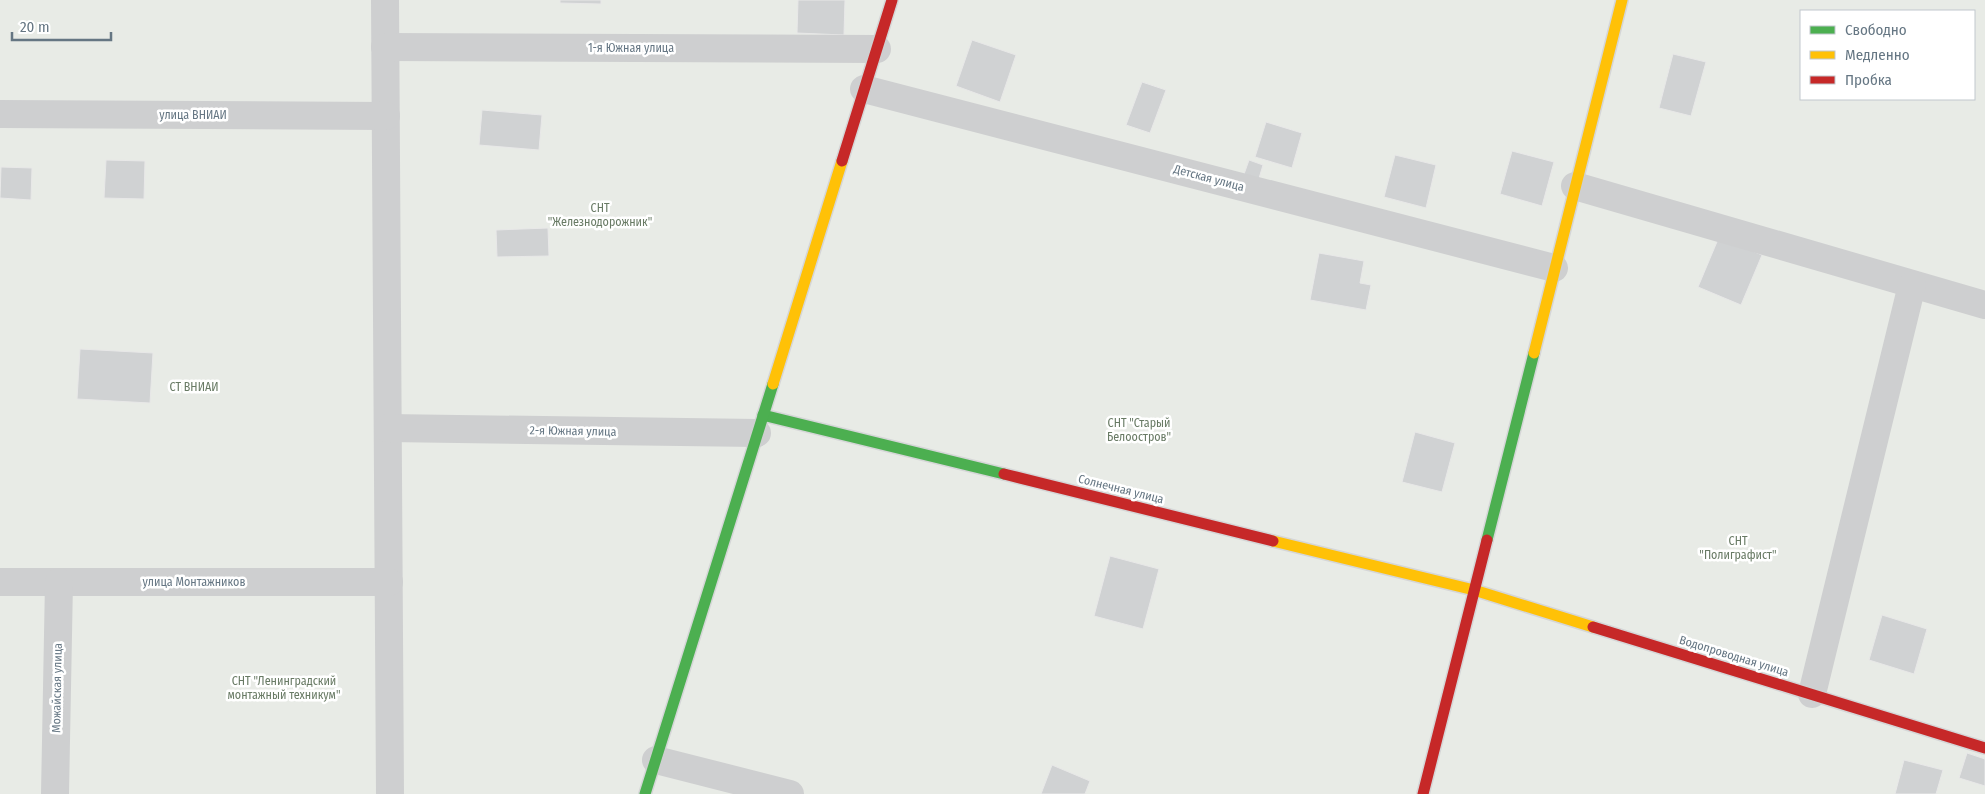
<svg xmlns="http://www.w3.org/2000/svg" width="1985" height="794" font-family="'Fira Sans Condensed',sans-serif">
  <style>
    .green { fill: #e8ebe6; fill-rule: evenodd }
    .building { fill: #d0d2d3; stroke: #e8e8e8 }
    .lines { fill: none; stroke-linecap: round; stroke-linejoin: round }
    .fast-casing { stroke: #d5d6d7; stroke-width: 14 }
    .slow-casing { stroke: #d5d6d7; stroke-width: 14 }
    .jam-casing { stroke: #d5d6d7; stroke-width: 14 }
    .street { stroke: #cecfd0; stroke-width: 28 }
    .fast { stroke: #4caf50; stroke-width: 11 }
    .slow { stroke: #ffc107; stroke-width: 11 }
    .jam { stroke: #c62828; stroke-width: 11 }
    .labels { text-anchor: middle; stroke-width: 5; stroke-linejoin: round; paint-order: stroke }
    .street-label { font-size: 12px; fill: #657683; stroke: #fff }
    .park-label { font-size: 12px; fill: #687a64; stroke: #fff }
  </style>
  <rect width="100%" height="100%" fill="#f9f9f9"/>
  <path class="green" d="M0,0H1985V794H0ZM1801,11H1974V99H1801Z"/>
  <g class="building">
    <path d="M560,0H601V4L560,3Z"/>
    <path d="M798,0H845L844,35L797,33Z"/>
    <path d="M972,40L1016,55L1000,102L956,86Z"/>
    <path d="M1673,54L1706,62L1691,116L1659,108Z"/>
    <path d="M1142,82L1166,90L1150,133L1126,125Z"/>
    <path d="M482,110L542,115L539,150L479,145Z"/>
    <path d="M1266,122L1302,133L1292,168L1255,157Z"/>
    <path d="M1512,151L1554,162L1542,206L1500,194Z"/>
    <path d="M1395,155L1436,165L1426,208L1384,197Z"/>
    <path d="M106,160L145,161L144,199L104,198Z"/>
    <path d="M1249,160L1263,165L1257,185L1242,180Z"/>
    <path d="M1,167L32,168L31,200L0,198Z"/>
    <path d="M548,228L549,256L497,257L496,230Z"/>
    <path d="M1719,237L1762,255L1741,305L1698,287Z"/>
    <path d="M1319,253L1364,261L1360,283L1371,285L1366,310L1310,300Z"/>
    <path d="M80,349L153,353L150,403L77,399Z"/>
    <path d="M1415,432L1455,443L1442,492L1402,482Z"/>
    <path d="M1110,556L1159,569L1143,629L1094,616Z"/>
    <path d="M1882,615L1927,629L1914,674L1869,660Z"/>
    <path d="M1967,753L1985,759V786L1959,778Z"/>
    <path d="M1904,760L1943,770L1936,794H1895Z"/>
    <path d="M1052,765L1090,781L1085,794H1041Z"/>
  </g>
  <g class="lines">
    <defs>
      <g id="fast">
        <path d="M763,415L1004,474"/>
        <path d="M1487,540L1534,353"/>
        <path d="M645,794L773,384"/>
      </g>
      <g id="slow">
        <path d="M1534,353L1622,0"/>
        <path d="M773,384L842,161"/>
        <path d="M1273,541L1474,590L1593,627"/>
      </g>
      <g id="jam">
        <path d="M842,161L892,0"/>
        <path d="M1004,474L1273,541"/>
        <path d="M1593,627L1985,748"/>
        <path d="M1423,794L1487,540"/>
      </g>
    </defs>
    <use href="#fast" class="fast-casing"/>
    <use href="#slow" class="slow-casing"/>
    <use href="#jam" class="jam-casing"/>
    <g class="street">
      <path d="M385,0L390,794"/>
      <path d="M385,47L877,49"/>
      <path d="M864,89L1554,268"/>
      <path d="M0,114L386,116"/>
      <path d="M1575,186L1985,305"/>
      <path d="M388,428L757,433"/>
      <path d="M0,582H389"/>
      <path d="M1812,694L1912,285"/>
      <path d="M656,760L790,794"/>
      <path d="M55,794L59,582"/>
    </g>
    <use href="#fast" class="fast"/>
    <use href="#slow" class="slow"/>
    <use href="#jam" class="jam"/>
  </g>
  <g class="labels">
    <g class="street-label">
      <text x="631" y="52">1-я Южная улица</text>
      <text x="193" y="119">улица ВНИАИ</text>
      <text transform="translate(1209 178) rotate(15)" y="4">Детская улица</text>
      <text transform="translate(573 431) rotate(1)" y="4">2-я Южная улица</text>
      <text transform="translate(1121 489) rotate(14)" y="4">Солнечная улица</text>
      <text x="194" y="586">улица Монтажников</text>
      <text transform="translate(1734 656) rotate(17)" y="4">Водопроводная улица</text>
      <text transform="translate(57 688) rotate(-89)" y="4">Можайская улица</text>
    </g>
    <g class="park-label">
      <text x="600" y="212">СНТ<tspan x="600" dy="14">"Железнодорожник"</tspan></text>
      <text x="194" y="391">СТ ВНИАИ</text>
      <text x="1139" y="427">СНТ "Старый<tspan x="1139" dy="14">Белоостров"</tspan></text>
      <text x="1738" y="545">СНТ<tspan x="1738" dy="14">"Полиграфист"</tspan></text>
      <text x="284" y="685">СНТ "Ленинградский<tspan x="284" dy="14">монтажный техникум"</tspan></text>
    </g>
  </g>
  <rect x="1800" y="10" width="175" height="90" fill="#ffffff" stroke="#c1c8cd"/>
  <rect x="1810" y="26" width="25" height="8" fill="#4caf50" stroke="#c1c8cd"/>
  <text x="1845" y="35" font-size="15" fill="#657683">Свободно</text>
  <rect x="1810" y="51" width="25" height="8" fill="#ffc107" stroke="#c1c8cd"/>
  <text x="1845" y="60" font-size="15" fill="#657683">Медленно</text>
  <rect x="1810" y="76" width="25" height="8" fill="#c62828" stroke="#c1c8cd"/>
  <text x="1845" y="85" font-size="15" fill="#657683">Пробка</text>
  <path d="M12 32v8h99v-8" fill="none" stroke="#657683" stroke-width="2.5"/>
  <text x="20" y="32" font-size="15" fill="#657683" stroke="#ffffff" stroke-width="4" paint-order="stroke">20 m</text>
</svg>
